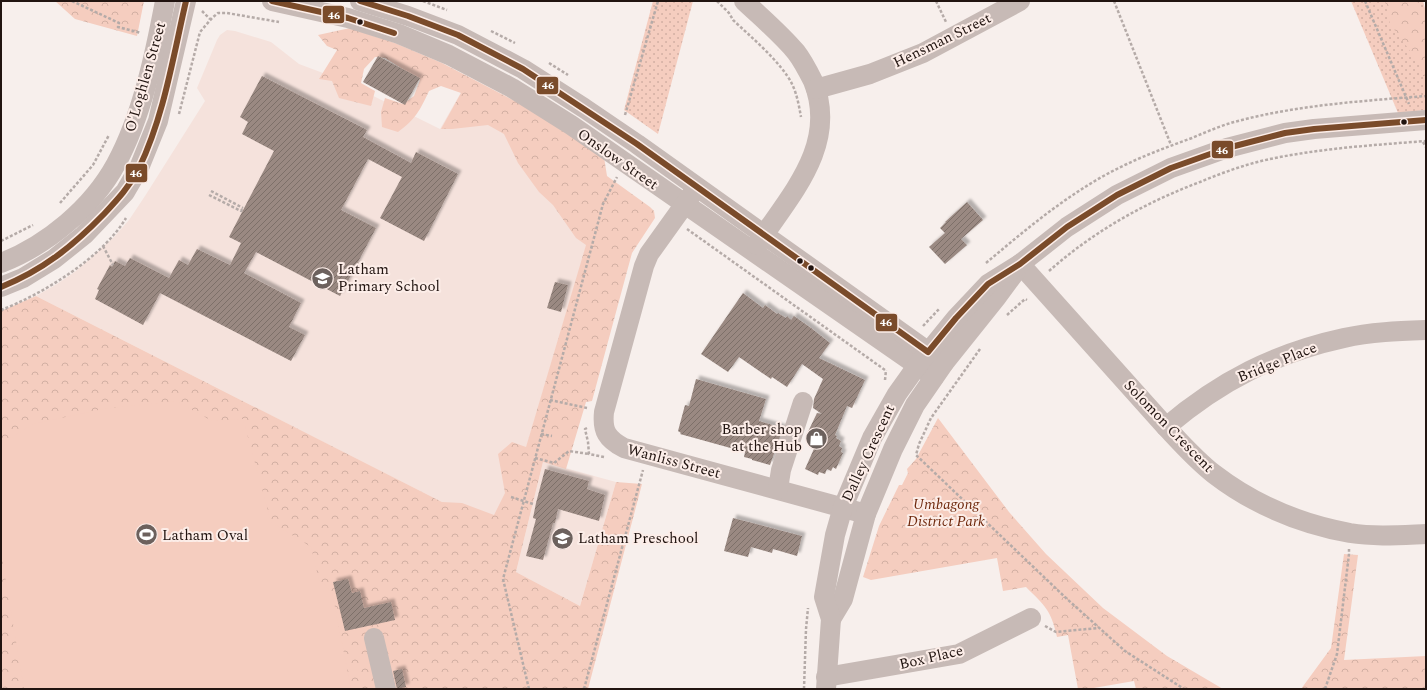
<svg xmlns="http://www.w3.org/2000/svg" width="1427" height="690" font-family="Spectral,serif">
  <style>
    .built { fill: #f5e2dc }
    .grass { fill: url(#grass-dots) }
    .forest { fill: url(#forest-crowns) }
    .pitch { fill: #f5cdbf }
    .building { fill: url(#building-hatch); filter: url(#shadow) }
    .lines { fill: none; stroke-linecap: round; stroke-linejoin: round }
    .path { stroke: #b5aba8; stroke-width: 2.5; stroke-dasharray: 3 2; stroke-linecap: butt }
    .minor { stroke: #c7bab6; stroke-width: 20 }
    .bus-1-casing { stroke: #fcede8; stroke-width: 9 }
    .bus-1 { stroke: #7a4b2a; stroke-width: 6 }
    .bus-dot { fill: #211410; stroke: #fcede8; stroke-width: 1.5 }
    .labels { text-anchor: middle; stroke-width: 4; stroke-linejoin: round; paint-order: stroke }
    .street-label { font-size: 15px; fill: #211410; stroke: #fcede8 }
    .poi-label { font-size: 15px; fill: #211410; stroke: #fcede8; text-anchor: start }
    .park-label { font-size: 15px; font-style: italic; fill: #6f280c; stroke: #fcede8 }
    .line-badge { stroke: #fcede8; stroke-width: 1.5 }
    .badge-label { font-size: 11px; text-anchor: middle; font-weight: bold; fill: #fff }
  </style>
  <defs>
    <pattern id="grass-dots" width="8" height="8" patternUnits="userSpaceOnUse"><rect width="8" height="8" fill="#f5cdbf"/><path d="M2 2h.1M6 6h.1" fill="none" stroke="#d2afa3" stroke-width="1.8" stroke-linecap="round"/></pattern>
    <pattern id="forest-crowns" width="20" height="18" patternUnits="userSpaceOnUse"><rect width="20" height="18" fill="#f5cdbf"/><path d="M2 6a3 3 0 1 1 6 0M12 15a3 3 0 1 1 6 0" fill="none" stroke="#d2afa3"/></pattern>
    <pattern id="building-hatch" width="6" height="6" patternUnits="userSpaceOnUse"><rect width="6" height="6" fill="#9a8982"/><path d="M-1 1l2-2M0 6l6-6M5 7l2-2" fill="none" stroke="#7d6f69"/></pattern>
    <filter id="shadow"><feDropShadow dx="3.5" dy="-3.5" stdDeviation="1" flood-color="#0004"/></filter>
  </defs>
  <rect width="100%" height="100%" fill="#f7efec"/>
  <g class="built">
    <path d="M227,30L235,31L271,42L299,64L339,79L440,129L464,87L607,176L501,532L36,296L57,284L76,271L114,237L129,220L145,196L205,101L197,88L217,40L220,35Z"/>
    <path d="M543,462L616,482L580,606L516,572Z"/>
  </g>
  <g class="grass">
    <path d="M653,1H693L658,134L624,110Z"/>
    <path d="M1351,1H1423L1426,12V110L1398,113Z"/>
  </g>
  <g class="forest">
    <path d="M55,1H144L137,36L75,19Z"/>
    <path d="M1385,1H1417L1426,19V85L1419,63L1390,24Z"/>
    <path d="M350,28L395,43L442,63L538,113L604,157L607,176L650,207L654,211L655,218L632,253L592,401L586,402L566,469L543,462L516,572L580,606L616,482L642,484L588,689H1V311L36,296L442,502L462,503L494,515L505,493L498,454L512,442L526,447L586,245L576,238L553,205L539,192L518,163L504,134L488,125L452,129H441L461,93L441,86L429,91C420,110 416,119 398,132L382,127L381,112L385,98L403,104L414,96L420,80L385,58L375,57L364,69L361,83L375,91L371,106L339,98L332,81L319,79L337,50L327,46L318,35Z"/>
    <path d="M938,418L1009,512L1046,554L1103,608L1167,656L1223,689H1136L1134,681L1088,689H1078L1068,635L1057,637C1051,610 1045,606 1026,587L1003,591L997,558L871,580L863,577L879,526L899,485H902L908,473L907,469L916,459Z"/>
    <path d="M1344,554L1358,555L1344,660L1426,656V689H1301L1331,648Z"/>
  </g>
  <path class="pitch" d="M176,401L212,421L243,419L271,522L311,547L319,580L332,592L351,689H24L1,552V444L33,424L103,409Z"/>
  <g class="building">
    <path d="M378,56L420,78L405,105L363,82Z"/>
    <path d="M262,76L367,130L363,137L411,163L416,152L458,174L424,241L380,218L402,177L368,159L341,210L376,228L340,296L256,252L244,273L301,303L289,327L305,335L291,361L160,293L143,325L95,299L99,290L97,289L110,265L112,267L115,261L125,266L130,258L169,278L179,260L188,265L197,249L230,265L241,243L229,237L274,151L242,134L248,122L240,117Z"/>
    <path d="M967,202L983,220L961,239L967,245L945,264L929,247L945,233L940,228L946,222H945Z"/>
    <path d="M555,282L568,285L561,312L547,308Z"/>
    <path d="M743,293L763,308L765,305L777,314L778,313L786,318L787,316L791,320L794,316L811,328L830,343L819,358L865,380L852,408L847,406L835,435L837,436L836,438L841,441L839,446L842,448L841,452L843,453L836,469L833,467L831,471L827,469L825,474L819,472L818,475L805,469L817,442L806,436L817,413L822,414L813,408L814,399L823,379L802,364L787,387L772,377L771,379L739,357L728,372L701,354Z"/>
    <path d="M696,379L766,399L759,421L783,428L770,465L752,460V459L744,457L745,452L680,434L681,433L678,431L685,405L689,406Z"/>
    <path d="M545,469L589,481L587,489L605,495L599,521L558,509L555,523H553L543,560L526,556L536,519L533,518L536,503Z"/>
    <path d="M733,518L802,536L797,556L773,549L772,553L751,547L748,557L724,551Z"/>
    <path d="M348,579L352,593L360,591L364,608L391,602L395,620L345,631L333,582Z"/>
    <path d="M402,669L406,687L397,689L393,671Z"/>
  </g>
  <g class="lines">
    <g class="path">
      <path d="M72,1L119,23L118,27L141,33"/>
      <path d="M423,1L447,10"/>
      <path d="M717,1L729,13L733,20C750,36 782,63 792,84C797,94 799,106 801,117"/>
      <path d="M936,1L946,22"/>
      <path d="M1114,1L1171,145"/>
      <path d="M1365,1L1409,104"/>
      <path d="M202,11L210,19"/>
      <path d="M491,31L515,43"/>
      <path d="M549,63L568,75"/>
      <path d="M179,114L200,32L212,18L218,13H227L279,22"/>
      <path d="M625,115L658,1"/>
      <path d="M1423,142L1426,147"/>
      <path d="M211,191L243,208"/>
      <path d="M209,195L241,211L243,208"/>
      <path d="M60,203L93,165L109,135"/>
      <path d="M687,229L885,370"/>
      <path d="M1,241L33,225"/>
      <path d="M103,246L113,265"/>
      <path d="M986,263C1030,226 1075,188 1127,164C1148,154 1170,146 1192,138C1206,132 1220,126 1234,122C1297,105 1362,101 1426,96"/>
      <path d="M1049,271C1093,232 1144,203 1200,182C1224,172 1249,163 1275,158C1325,148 1375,145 1426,141"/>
      <path d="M1,310C43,294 103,257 126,218"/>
      <path d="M1007,315L1025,299L1027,300"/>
      <path d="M923,326L940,308"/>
      <path d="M980,349L931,418L919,444L916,455L1067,599L1125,651L1184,689"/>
      <path d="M885,380L886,370"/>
      <path d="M550,400L587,408"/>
      <path d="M587,428L585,429L588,442L589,454L604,457"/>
      <path d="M541,434L552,436"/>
      <path d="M535,458L554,463L569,451L589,454"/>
      <path d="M511,497L533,504"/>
      <path d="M1045,626L1056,632L1098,628"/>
      <path d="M529,689L503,579L603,204L617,177"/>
      <path d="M584,689L643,470"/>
      <path d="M804,689L806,629L808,608"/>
      <path d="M1325,689L1337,654L1349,554V549"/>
    </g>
    <g class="minor">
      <path d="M272,1L348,18L399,34L449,55L512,88L571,125L934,377"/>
      <path d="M360,1L408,16L458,35L523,69L584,108L637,144L944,363"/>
      <path d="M744,1C762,18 781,34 796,52C803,61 808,71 813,81C839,145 790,195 757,245"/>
      <path d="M816,89L870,74L923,53L1020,1"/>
      <path d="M692,194L649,254L644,266L604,412C602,431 607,439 624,448L866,514"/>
      <path d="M1,263C47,245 92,208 116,164C142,116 155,54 165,1"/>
      <path d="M1020,264L1166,427C1181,443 1196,460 1214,474C1253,504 1301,524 1350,533C1375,537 1401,535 1426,534"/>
      <path d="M1,287L23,278L54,259L84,235L125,192L139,168L158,121L186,1"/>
      <path d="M1166,427C1220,381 1275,353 1344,338C1371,332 1399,331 1426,330"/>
      <path d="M778,489L781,470L803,402"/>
      <path d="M831,619L843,599L866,514L893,449L915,405L944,363L996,298L1016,271"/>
      <path d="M374,638L386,689"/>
      <path d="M826,677L959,654L1031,618"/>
      <path d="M826,689L831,619L824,597L835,535L843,507L872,438L897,394L917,366L956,318L988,284L1020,264L1067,227L1117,195L1171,168L1227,148L1285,133L1314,129L1426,120"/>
    </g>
    <defs>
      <g id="bus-1">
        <path d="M272,1L348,18L394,33"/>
        <path d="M360,1L408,16L458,35L523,69L637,144L928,352L956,318L988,284L1020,264L1067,227L1117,195L1171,168L1227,148L1285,133L1314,129L1426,120"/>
        <path d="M1,287C43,270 73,246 104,214C118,199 130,186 139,168C164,116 173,57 186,1"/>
      </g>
    </defs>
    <use href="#bus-1" class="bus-1-casing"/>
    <use href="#bus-1" class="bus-1"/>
  </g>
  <defs>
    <symbol id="school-disc" viewBox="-11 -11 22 22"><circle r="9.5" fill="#6c615d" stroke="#fcede8"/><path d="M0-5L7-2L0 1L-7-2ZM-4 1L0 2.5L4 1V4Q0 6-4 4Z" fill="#fff"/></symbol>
    <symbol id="shop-disc" viewBox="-11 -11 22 22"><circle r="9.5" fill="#6c615d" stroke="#fcede8"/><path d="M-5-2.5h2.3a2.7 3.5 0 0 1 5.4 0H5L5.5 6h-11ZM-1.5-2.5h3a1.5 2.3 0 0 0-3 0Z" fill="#fff"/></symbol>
    <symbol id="stadium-disc" viewBox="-11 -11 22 22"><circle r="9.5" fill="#6c615d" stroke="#fcede8"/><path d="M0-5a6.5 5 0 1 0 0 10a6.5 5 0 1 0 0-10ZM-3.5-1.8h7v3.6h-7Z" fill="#fff"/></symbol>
  </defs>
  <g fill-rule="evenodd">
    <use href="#school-disc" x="310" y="266" width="25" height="25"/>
    <use href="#shop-disc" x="804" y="426" width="25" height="25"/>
    <use href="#stadium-disc" x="134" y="522" width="25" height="25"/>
    <use href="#school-disc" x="550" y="526" width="25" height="25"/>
  </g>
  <g class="bus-dot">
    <circle cx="360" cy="22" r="3.5"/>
    <circle cx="1404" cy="122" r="3.5"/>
    <circle cx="800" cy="261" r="3.5"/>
    <circle cx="811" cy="268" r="3.5"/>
  </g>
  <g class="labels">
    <g class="street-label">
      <text transform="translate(942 40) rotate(-26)" y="5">Hensman Street</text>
      <text transform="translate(145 77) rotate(-74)" y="5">O'Loghlen Street</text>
      <text transform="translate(618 159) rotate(35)" y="5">Onslow Street</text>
      <text transform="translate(1277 362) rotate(-22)" y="5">Bridge Place</text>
      <text transform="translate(1169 426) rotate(46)" y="5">Solomon Crescent</text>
      <text transform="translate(868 453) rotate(-65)" y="5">Dalley Crescent</text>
      <text transform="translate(674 461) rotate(15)" y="5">Wanliss Street</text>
      <text transform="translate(931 657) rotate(-13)" y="5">Box Place</text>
    </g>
    <g class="poi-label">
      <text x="338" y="274">Latham<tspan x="338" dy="17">Primary School</tspan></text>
      <text x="802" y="434" text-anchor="end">Barber shop<tspan x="802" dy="17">at the Hub</tspan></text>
      <text x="162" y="540">Latham Oval</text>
      <text x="578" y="543">Latham Preschool</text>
    </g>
    <g class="park-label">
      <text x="946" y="509">Umbagong<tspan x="946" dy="17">District Park</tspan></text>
    </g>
  </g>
  <g class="line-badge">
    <rect x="322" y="5" width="23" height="19" rx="4" fill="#7a4b2a"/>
    <rect x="536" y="76" width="23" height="19" rx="4" fill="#7a4b2a"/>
    <rect x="1211" y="140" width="23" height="19" rx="4" fill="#7a4b2a"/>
    <rect x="125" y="163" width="23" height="20" rx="4" fill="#7a4b2a"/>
    <rect x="875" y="313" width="23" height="19" rx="4" fill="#7a4b2a"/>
  </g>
  <g class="badge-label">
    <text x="334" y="19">46</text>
    <text x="548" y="89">46</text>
    <text x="1222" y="154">46</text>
    <text x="136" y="177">46</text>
    <text x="886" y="326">46</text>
  </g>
  <rect width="1427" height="690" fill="none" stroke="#211410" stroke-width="4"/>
</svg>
